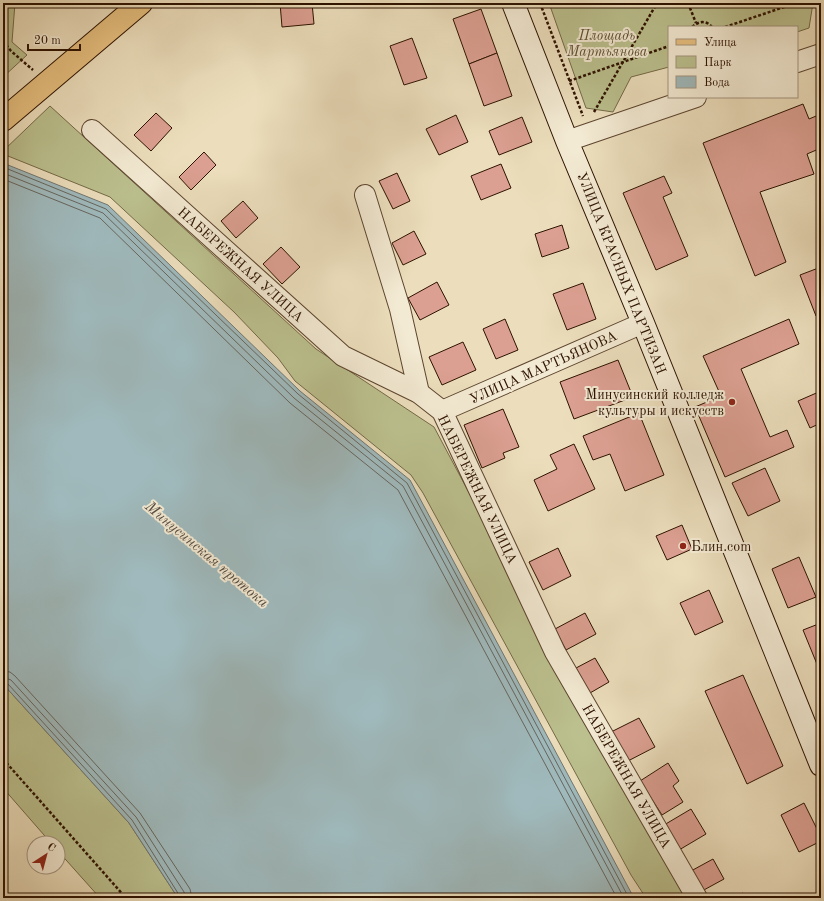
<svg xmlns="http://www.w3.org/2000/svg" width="824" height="901" font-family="'Old Standard TT',serif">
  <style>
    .green { fill: #bbc08e; stroke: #746947 }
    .water { fill: #9fb9bc; stroke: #717671 }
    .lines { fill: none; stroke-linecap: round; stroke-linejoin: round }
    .shore { stroke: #66665e; stroke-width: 1 }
    .building { fill: #dca092; stroke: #2d1200 }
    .minor-casing { stroke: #5d452f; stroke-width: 22 }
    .secondary-casing { stroke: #2d1200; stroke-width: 24 }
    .primary-casing { stroke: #2d1200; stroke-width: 24 }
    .path { stroke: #2d1200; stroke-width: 2.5; stroke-dasharray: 3 2; stroke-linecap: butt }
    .minor { stroke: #f3ead3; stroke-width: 20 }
    .secondary { stroke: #f3ead3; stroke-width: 22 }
    .primary { stroke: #e6bf7e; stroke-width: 22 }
    .poi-dot { fill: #8f2418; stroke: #f3ead3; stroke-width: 1.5 }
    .labels { text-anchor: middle; stroke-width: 4; stroke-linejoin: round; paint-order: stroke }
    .park-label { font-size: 14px; font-style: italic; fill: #5f4f32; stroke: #f3ead3 }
    .street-label { font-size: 14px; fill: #2d1200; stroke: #f3ead3 }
    .poi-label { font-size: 14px; fill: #2d1200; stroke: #f3ead3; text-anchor: end }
    .water-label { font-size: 15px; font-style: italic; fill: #554c42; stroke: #f3ead3 }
  </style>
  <rect width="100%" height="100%" fill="#ecdebc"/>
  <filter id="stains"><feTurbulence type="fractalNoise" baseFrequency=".005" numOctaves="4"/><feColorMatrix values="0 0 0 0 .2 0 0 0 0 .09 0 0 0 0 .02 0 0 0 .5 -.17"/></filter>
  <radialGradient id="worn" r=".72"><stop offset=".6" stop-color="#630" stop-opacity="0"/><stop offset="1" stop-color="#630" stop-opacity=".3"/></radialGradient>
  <g class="green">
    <path d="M3,3H15L12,42L27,55L3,77Z"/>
    <path d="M549,3H813L809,28L797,32V27H669V67L631,77L613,112L586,108Z"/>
    <path d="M50,106L316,349L434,427L613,763L691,898H646L631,875L423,493L411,475L295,381L278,358L234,312L110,197L3,154V151Z"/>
    <path d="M3,684L129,823L178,898H100L58,851V843H51L3,788Z"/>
  </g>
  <path class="water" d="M3,163L108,205L300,391L410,480L634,898H178L129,823L3,684Z"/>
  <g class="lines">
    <g class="shore">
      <path d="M3,167L106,209L298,394L407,483L629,898"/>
      <path d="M3,173L103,213L294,398L403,486L624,898"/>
      <path d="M3,179L100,218L290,403L398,490L617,898"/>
      <path d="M3,671L10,672L15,676L140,813L190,889L192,898"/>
      <path d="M3,677L11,680L136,817L184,892L186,898"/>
      <path d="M3,682L8,684L132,820L181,898"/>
    </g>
  </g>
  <g class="building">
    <path d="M280,3H312L314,24L282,27Z"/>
    <path d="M481,9L497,53L469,64L453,19Z"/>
    <path d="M412,38L427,78L404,85L390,46Z"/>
    <path d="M497,53L512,96L484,106L469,64Z"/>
    <path d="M803,104L809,119L821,114V148L807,154L814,174L760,192L786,262L755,276L703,143Z"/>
    <path d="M156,113L172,128L151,151L134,135Z"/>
    <path d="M456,115L468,142L439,155L426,129Z"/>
    <path d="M522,117L532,142L499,155L489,131Z"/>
    <path d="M204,152L216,165L191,190L179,177Z"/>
    <path d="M501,164L511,188L481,200L471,176Z"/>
    <path d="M397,173L410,201L393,209L379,181Z"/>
    <path d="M664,176L672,193L663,197L688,256L656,270L623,193Z"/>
    <path d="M243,201L258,218L236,238L221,221Z"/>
    <path d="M562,225L569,248L542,257L535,234Z"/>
    <path d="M414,231L426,254L403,265L392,243Z"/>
    <path d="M281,247L300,267L282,284L263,264Z"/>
    <path d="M821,267V314L816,316L800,275Z"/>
    <path d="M437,282L449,305L420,320L408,298Z"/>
    <path d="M583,283L596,319L567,330L553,294Z"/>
    <path d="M505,319L518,350L496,359L483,329Z"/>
    <path d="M789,319L799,344L741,369L770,437L787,430L794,447L725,477L695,407L721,396L703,356Z"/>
    <path d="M463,342L476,370L442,385L429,357Z"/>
    <path d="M618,360L633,397L574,419L560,382Z"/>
    <path d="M821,391V423L810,428L798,401Z"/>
    <path d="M503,409L519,447L503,453L505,458L482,468L464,425Z"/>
    <path d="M639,413L664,475L625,491L610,454L593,460L583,436Z"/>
    <path d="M574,444L595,489L548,511L534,480L557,469L550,455Z"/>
    <path d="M765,468L780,501L748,516L732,483Z"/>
    <path d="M682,525L692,549L667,560L656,536Z"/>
    <path d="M558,548L571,576L543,590L529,562Z"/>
    <path d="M799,557L816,597L788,608L772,569Z"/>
    <path d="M709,590L723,622L695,635L680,603Z"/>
    <path d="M585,613L596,634L566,650L555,629Z"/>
    <path d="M821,623V674L803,630Z"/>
    <path d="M595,658L609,682L590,693L576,668Z"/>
    <path d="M743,675L783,766L747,784L705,691Z"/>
    <path d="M639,718L655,747L626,762L611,732Z"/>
    <path d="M668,763L679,781L673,786L683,802L662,815L640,781Z"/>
    <path d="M804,803L821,837V841L799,852L781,815Z"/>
    <path d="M691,809L706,834L679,850L664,825Z"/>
    <path d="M713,859L724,879L702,891L691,871Z"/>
    <path d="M743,893L746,898H734Z"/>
  </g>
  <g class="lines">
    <defs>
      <g id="minor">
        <path d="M797,62L821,54"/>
        <path d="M92,130L343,356L419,393L442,411L555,652L697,898"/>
        <path d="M567,141L696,97"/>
        <path d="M365,195L400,309L419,393"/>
        <path d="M442,411L643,323"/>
      </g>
      <path id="secondary" d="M513,3L567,141L643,323L821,765"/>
      <path id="primary" d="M3,120L141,3"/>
    </defs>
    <use href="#minor" class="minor-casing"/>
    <use href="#secondary" class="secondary-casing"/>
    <use href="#primary" class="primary-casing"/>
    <g class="path">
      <path d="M540,3L583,116"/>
      <path d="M688,3L696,23"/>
      <path d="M819,3L821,4"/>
      <path d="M692,27C699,21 706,20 712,27"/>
      <path d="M725,27L796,3"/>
      <path d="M3,41L11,51L33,70"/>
      <path d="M569,81L669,46"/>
      <path d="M594,112L657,3"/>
      <path d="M3,759L126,898"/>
    </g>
    <use href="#minor" class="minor"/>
    <use href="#secondary" class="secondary"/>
    <use href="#primary" class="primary"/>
  </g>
  <g class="poi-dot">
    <circle cx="732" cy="402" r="4"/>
    <circle cx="683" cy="546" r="4"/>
  </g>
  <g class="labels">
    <g class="park-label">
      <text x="607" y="40">Площадь<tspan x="607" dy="16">Мартьянова</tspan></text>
    </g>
    <g class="street-label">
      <text transform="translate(241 264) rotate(42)" y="5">НАБЕРЕЖНАЯ УЛИЦА</text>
      <text transform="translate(622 273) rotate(68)" y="5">УЛИЦА КРАСНЫХ ПАРТИЗАН</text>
      <text transform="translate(543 367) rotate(-24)" y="5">УЛИЦА МАРТЬЯНОВА</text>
      <text transform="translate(478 489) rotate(64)" y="5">НАБЕРЕЖНАЯ УЛИЦА</text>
      <text transform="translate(627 776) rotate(60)" y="5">НАБЕРЕЖНАЯ УЛИЦА</text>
    </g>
    <g class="poi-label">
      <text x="724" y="399">Минусинский колледж<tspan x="724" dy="16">культуры и искусств</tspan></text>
      <text x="691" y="551" text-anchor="start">Блин.com</text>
    </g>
    <g class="water-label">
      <text transform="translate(207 554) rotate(40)" y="5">Минусинская протока</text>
    </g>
  </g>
  <rect width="824" height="901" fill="none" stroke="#ecdebc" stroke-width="16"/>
  <rect x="4" y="4" width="816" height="893" fill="none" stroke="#2d1200" stroke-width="2"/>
  <rect x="8" y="8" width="808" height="885" fill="none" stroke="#2d1200"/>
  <rect x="668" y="26" width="130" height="72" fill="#f3ead3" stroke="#a4947f"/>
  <rect x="676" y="39" width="20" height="6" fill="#e6bf7e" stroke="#a4947f"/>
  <text x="704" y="46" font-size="12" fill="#2d1200">Улица</text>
  <rect x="676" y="56" width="20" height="12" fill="#bbc08e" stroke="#a4947f"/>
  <text x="704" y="66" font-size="12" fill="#2d1200">Парк</text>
  <rect x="676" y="76" width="20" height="12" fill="#9fb9bc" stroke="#a4947f"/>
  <text x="704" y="86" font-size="12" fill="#2d1200">Вода</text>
  <g transform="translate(46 855) rotate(36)"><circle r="19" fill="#f3ead3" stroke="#a4947f"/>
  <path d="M0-3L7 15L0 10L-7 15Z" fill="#8f2418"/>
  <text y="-6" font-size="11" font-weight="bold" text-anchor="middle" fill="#2d1200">С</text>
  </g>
  <path d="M28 44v6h52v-6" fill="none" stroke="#2d1200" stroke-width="2"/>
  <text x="34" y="44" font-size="12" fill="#2d1200" stroke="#f3ead3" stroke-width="3" paint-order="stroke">20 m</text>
  <rect width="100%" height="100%" filter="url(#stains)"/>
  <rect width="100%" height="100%" fill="url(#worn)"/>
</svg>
